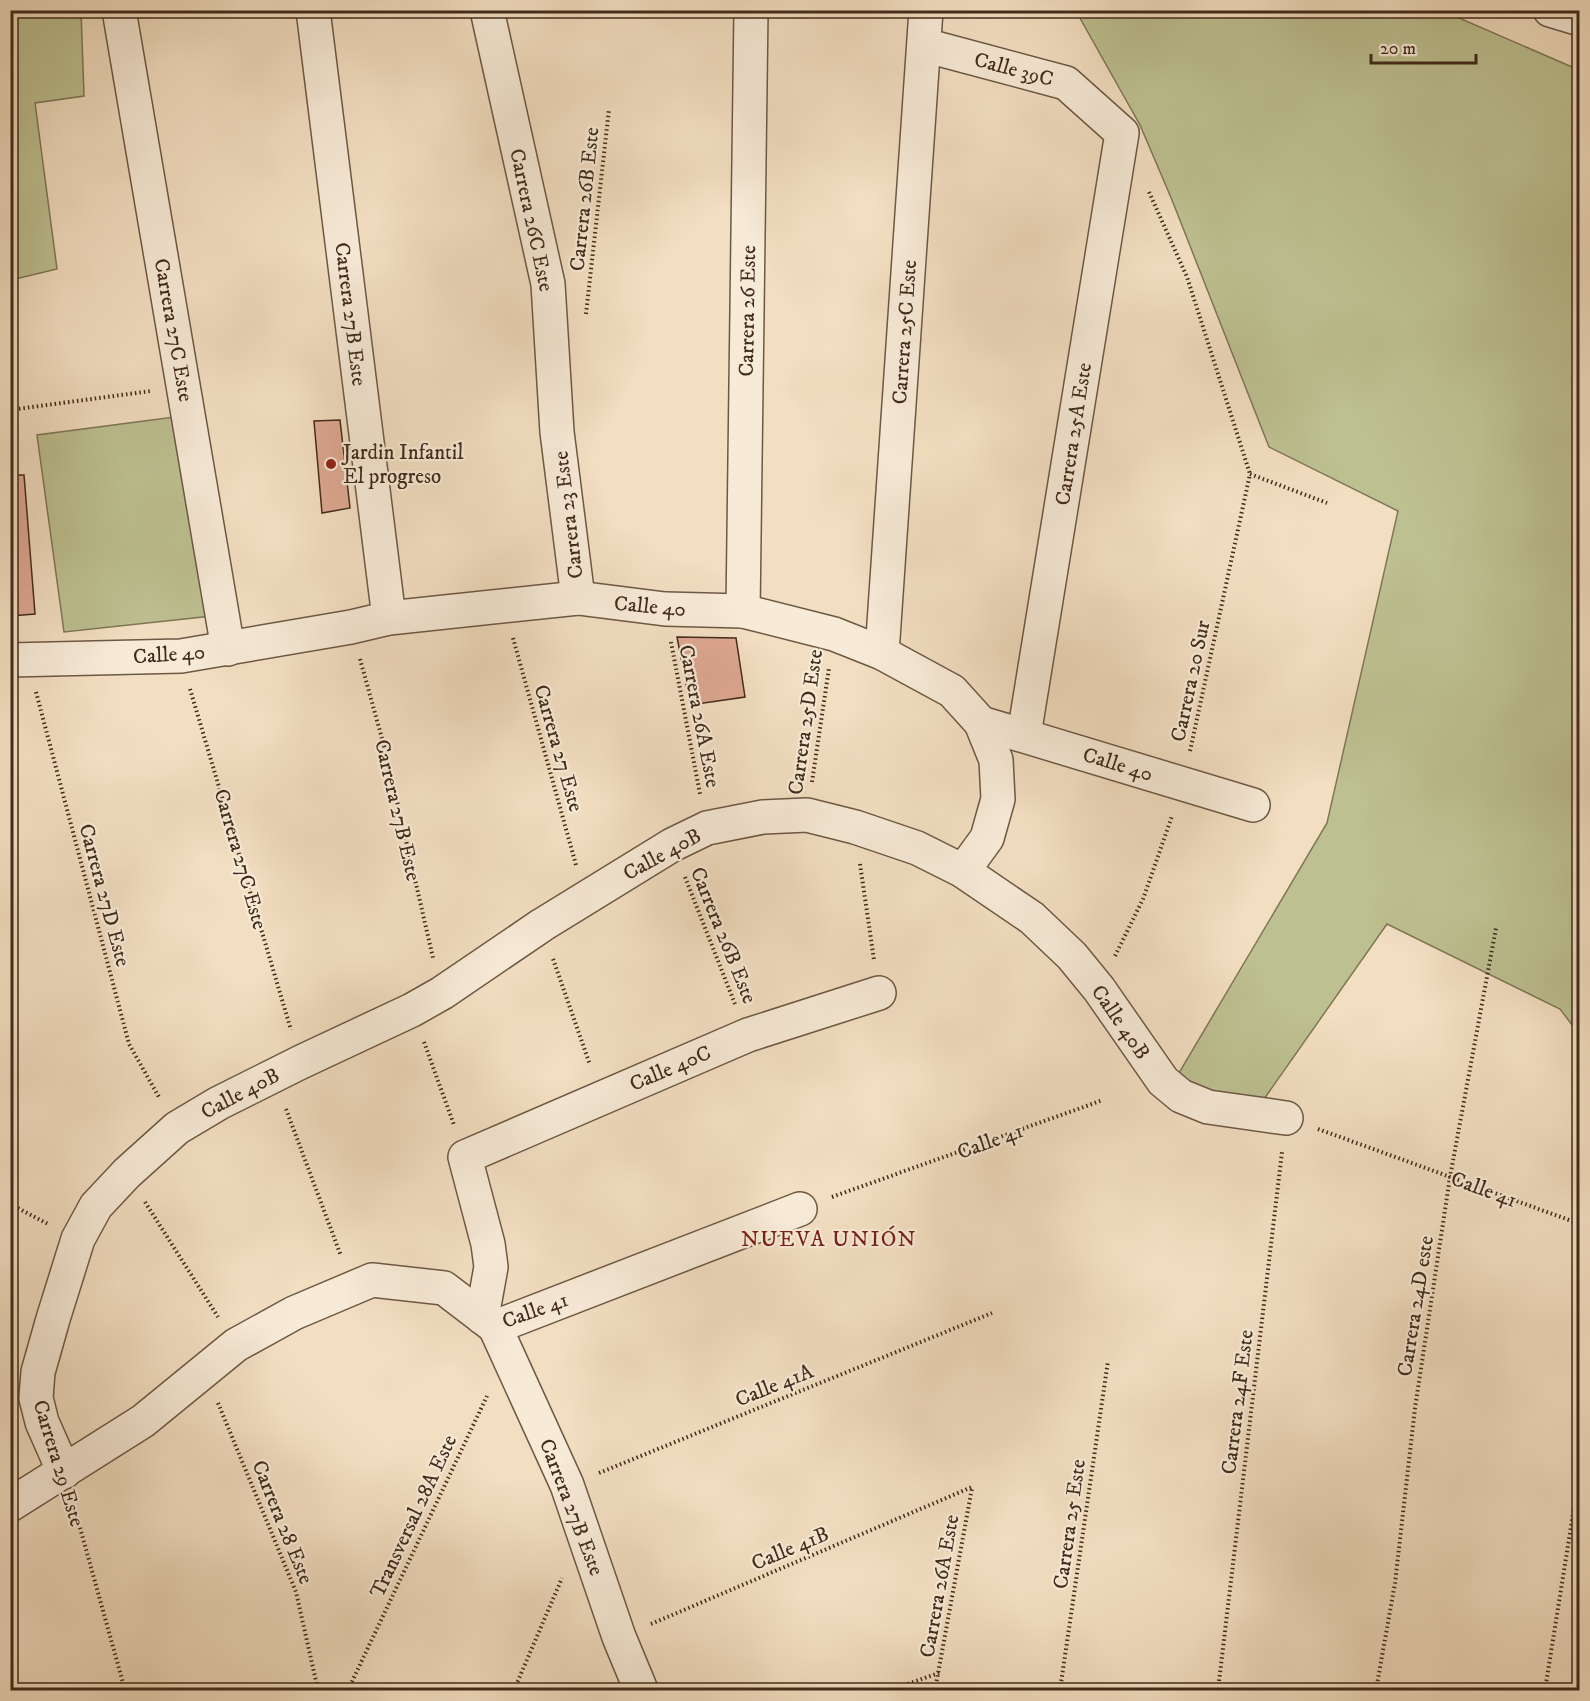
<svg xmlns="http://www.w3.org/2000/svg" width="1590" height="1701" font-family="'IM FELL DW Pica',serif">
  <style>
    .green { fill: #bdc091; stroke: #7f7656; stroke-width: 1.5 }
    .building { fill: #dea792; stroke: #412b1a; stroke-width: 1.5 }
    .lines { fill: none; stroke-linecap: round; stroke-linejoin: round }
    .minor-casing { stroke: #6d5844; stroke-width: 36 }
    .path { stroke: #412b1a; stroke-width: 4; stroke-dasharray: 1.5 3; stroke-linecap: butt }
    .minor { stroke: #f7ead7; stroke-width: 33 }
    .poi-dot { fill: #8f2418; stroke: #f7ead7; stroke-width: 2 }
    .labels { text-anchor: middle; stroke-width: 4.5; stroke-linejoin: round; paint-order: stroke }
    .street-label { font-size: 21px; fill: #412b1a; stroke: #f7ead7 }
    .poi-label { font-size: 21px; fill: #412b1a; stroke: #f7ead7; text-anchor: start }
    .neighbourhood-label { font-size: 22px; letter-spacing: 1.5px; fill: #7a1f14; stroke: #f7ead7 }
  </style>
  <rect width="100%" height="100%" fill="#f2dec1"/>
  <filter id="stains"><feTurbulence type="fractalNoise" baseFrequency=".00333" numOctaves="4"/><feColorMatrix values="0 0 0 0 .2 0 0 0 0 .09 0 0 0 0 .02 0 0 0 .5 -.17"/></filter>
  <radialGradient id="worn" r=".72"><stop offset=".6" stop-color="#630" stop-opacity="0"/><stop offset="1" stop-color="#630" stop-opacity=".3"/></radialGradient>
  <g class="green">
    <path d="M10,11H81L84,96L35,103L57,269L11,280Z"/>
    <path d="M1076,11H1443L1579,70V1034L1560,1009L1387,924L1257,1109L1173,1083L1327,823L1398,511L1269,447L1172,200L1140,125Z"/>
    <path d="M182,416L221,615L64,632L37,435Z"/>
  </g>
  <g class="building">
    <path d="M340,420L350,508L322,513L314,421Z"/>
    <path d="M10,475H24L35,614L10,616Z"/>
    <path d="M677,637L736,638L745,697L690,705Z"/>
  </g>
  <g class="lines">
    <defs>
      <g id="minor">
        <path d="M119,10L228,649"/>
        <path d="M313,10L389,618"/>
        <path d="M487,10L548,284L557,432L578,598"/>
        <path d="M1550,10L1580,19"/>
        <path d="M924,45L1066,83L1122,133L1024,735"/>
        <path d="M743,611L751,10"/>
        <path d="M882,653L926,10"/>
        <path d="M10,660L181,656L351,627L389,618L578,598L665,609L743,611L834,634L882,653L952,691L981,723L1253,805"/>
        <path d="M963,871L987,838L998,799L996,760L981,723"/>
        <path d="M482,1317L491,1267L488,1244L465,1157L748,1035L879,993"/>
        <path d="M495,1327L567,1485L619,1637L641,1690"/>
        <path d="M495,1327L800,1209"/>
        <path d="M64,1472L42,1422L36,1398L38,1372L53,1319L78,1239L96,1206L127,1173L177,1128L219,1103L301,1062L412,1010L442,993L542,925L672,845L707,828L763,817L807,815L855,827L917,848L963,871L1032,918L1072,956L1099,989L1163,1081L1181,1096L1208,1107L1286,1118"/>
        <path d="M10,1505L143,1421L236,1345L294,1313L372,1280L444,1288L495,1327"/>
      </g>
    </defs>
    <use href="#minor" class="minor-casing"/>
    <g class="path">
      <path d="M1149,192L1187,277L1250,474"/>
      <path d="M586,314L609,109"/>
      <path d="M10,410L151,391"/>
      <path d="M1250,474L1327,503"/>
      <path d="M513,638L576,865"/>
      <path d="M671,642L700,794"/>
      <path d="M360,659L386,753L433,958"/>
      <path d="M190,689L291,1030"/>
      <path d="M36,692L129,1044L160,1099"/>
      <path d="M1190,751L1250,474"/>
      <path d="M812,782L829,668"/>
      <path d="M860,864L874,960"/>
      <path d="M685,877L735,1004"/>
      <path d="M1115,956L1143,899L1172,816"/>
      <path d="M553,959L590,1065"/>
      <path d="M424,1042L454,1125"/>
      <path d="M286,1109L341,1256"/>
      <path d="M1318,1129L1580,1224"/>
      <path d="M832,1197L1103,1100"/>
      <path d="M145,1202L218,1317"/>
      <path d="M10,1204L48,1224"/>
      <path d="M218,1403L296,1592L318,1690"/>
      <path d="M599,1473L992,1313"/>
      <path d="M74,1506L125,1690"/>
      <path d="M651,1624L972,1487"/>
      <path d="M348,1690L487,1396"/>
      <path d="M514,1690L562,1578"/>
      <path d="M891,1690L939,1673"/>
      <path d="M935,1690L972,1488"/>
      <path d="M1060,1690L1108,1361"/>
      <path d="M1218,1690L1282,1152"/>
      <path d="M1376,1690L1395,1583L1415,1408L1450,1177L1496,928"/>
      <path d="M1545,1690L1580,1470"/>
    </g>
    <use href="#minor" class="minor"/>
  </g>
  <circle class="poi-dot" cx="331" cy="464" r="6"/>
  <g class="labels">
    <g class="street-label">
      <text transform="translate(1014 69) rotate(15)" y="7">Calle 39C</text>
      <text transform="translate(584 199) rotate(-84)" y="7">Carrera 26B Este</text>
      <text transform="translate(532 220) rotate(78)" y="7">Carrera 26C Este</text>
      <text transform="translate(747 311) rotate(-89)" y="7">Carrera 26 Este</text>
      <text transform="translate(351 314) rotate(83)" y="7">Carrera 27B Este</text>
      <text transform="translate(174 330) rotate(80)" y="7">Carrera 27C Este</text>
      <text transform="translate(904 332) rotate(-86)" y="7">Carrera 25C Este</text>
      <text transform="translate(1073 434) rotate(-81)" y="7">Carrera 25A Este</text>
      <text transform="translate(568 515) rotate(-97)" y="7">Carrera 23 Este</text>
      <text transform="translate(650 606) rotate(5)" y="7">Calle 40</text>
      <text transform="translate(169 654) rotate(-4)" y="7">Calle 40</text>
      <text transform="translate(1190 681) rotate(-78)" y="7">Carrera 20 Sur</text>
      <text transform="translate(700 716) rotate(79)" y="7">Carrera 26A Este</text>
      <text transform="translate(805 722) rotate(-82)" y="7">Carrera 25D Este</text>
      <text transform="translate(559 748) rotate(74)" y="7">Carrera 27 Este</text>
      <text transform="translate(1118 764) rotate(17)" y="7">Calle 40</text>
      <text transform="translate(398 810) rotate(77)" y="7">Carrera 27B Este</text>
      <text transform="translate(662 854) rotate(-29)" y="7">Calle 40B</text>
      <text transform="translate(241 859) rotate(74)" y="7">Carrera 27C Este</text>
      <text transform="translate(105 895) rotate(75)" y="7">Carrera 27D Este</text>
      <text transform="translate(724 935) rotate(68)" y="7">Carrera 26B Este</text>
      <text transform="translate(1121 1022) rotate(55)" y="7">Calle 40B</text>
      <text transform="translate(670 1068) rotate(-23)" y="7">Calle 40C</text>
      <text transform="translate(240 1093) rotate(-28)" y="7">Calle 40B</text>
      <text transform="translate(990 1141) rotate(-20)" y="7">Calle 41</text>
      <text transform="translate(1484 1189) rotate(20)" y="7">Calle 41</text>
      <text transform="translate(1415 1306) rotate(-81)" y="7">Carrera 24D este</text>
      <text transform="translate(535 1310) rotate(-20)" y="7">Calle 41</text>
      <text transform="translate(774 1385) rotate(-22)" y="7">Calle 41A</text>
      <text transform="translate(1237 1402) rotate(-83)" y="7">Carrera 24F Este</text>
      <text transform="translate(59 1463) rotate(73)" y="7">Carrera 29 Este</text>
      <text transform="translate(572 1507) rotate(69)" y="7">Carrera 27B Este</text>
      <text transform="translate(413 1516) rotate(-65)" y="7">Transversal 28A Este</text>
      <text transform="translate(283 1522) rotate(68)" y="7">Carrera 28 Este</text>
      <text transform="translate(1069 1524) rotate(-82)" y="7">Carrera 25 Este</text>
      <text transform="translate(790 1548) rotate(-23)" y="7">Calle 41B</text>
      <text transform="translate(939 1586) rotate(-80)" y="7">Carrera 26A Este</text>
    </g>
    <g class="poi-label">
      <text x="343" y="459">Jardin Infantil<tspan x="343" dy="24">El progreso</tspan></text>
    </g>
    <g class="neighbourhood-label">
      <text x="829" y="1246">NUEVA UNIÓN</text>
    </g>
  </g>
  <rect width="1590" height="1701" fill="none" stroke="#f2dec1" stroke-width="36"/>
  <rect x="12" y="12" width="1566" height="1677" fill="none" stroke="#412b1a" stroke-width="3"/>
  <rect x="18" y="18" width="1554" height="1665" fill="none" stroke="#412b1a" stroke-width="1.5"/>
  <path d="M1371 54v9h105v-9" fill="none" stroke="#412b1a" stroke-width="3"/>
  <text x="1380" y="54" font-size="18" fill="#412b1a" stroke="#f7ead7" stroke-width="4.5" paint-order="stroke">20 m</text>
  <rect width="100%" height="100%" filter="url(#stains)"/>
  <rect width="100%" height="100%" fill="url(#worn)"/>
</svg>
